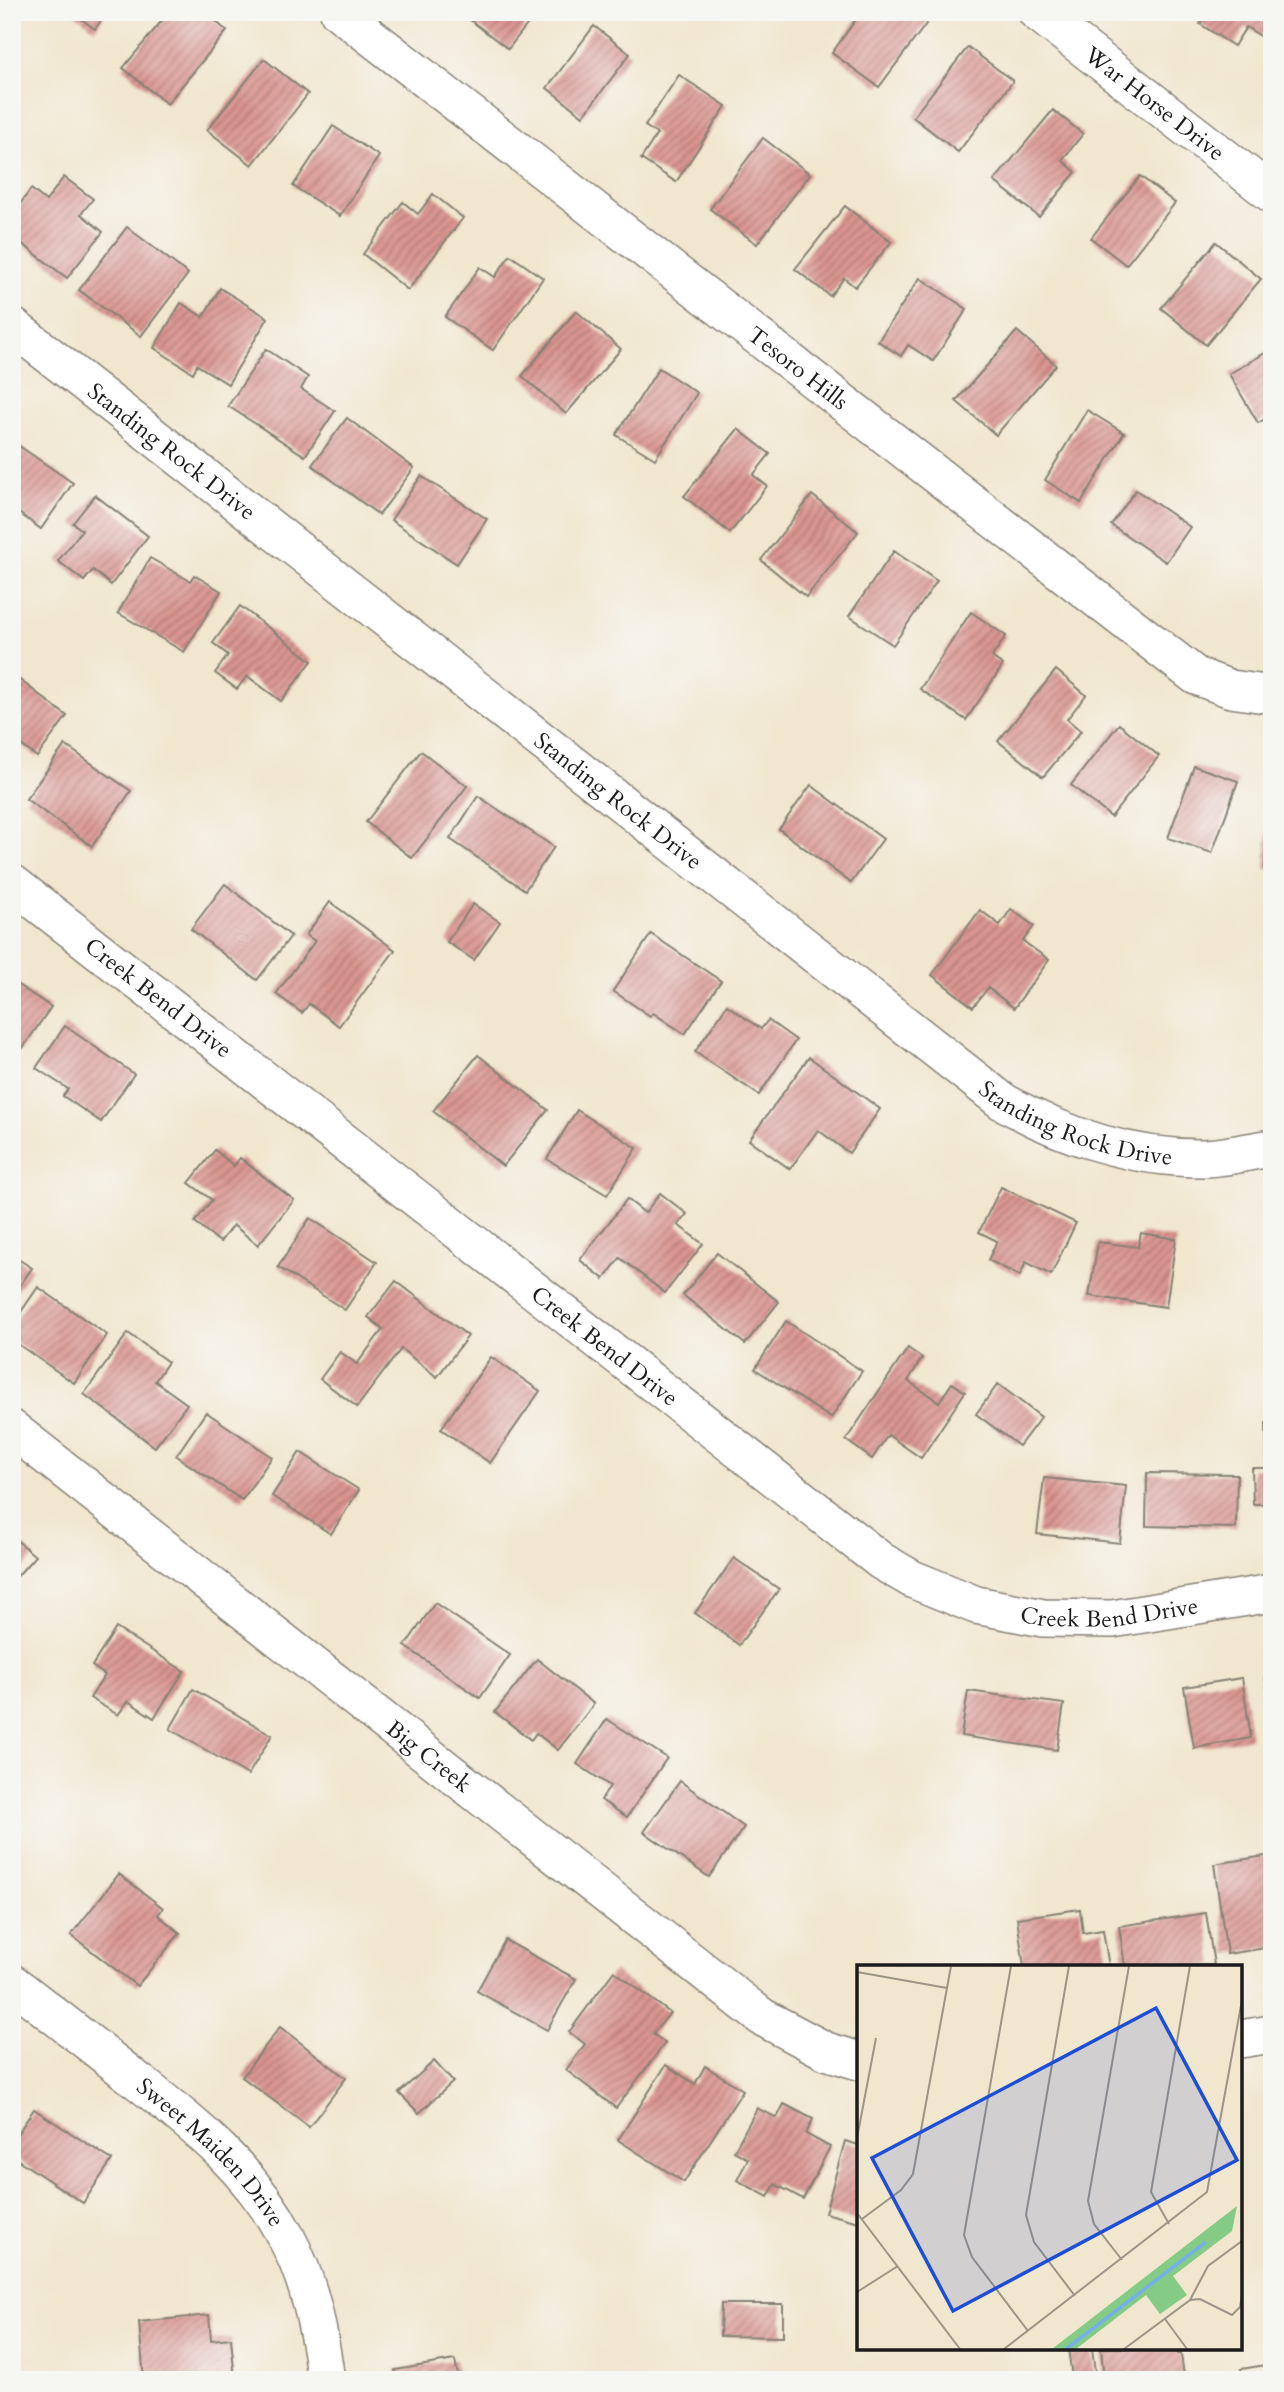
<svg xmlns="http://www.w3.org/2000/svg" width="1284" height="2392" font-family="Cardo,serif">
  <style>
    .building { fill: url(#building-hatch) }
    .lines { fill: none; stroke-linecap: round; stroke-linejoin: round }
    .minor-casing { stroke: #868175; stroke-width: 40 }
    .minor { stroke: #fff; stroke-width: 37 }
    .labels { text-anchor: middle; stroke-width: 5; stroke-linejoin: round; paint-order: stroke }
    .street-label { font-size: 23px; fill: #1c1c1c; stroke: #f6f6f2 }
    .inset-river { fill: none; stroke: #73b1e6; stroke-width: 3.5 }
    .inset-road { fill: none; stroke: #9c9587; stroke-width: 2 }
    .view { fill: #1d4ed8; fill-opacity: 0.15; stroke: #1d4ed8; stroke-width: 3.5 }
    .inset-edge { fill: none; stroke: #1c1c1c; stroke-width: 3.5 }
  </style>
  <defs>
    <pattern id="building-hatch" width="6" height="6" patternUnits="userSpaceOnUse" patternTransform="scale(1.75)"><rect width="6" height="6" fill="#da9591"/><path d="M-1 1l2-2M0 6l6-6M5 7l2-2" fill="none" stroke="#b07976"/></pattern>
  </defs>
  <rect width="100%" height="100%" fill="#f6f6f2"/>
  <filter id="ink" filterUnits="userSpaceOnUse"><feTurbulence type="fractalNoise" baseFrequency=".0143" numOctaves="2"/><feDisplacementMap in="SourceGraphic" scale="14" xChannelSelector="R" yChannelSelector="G"/><feConvolveMatrix kernelMatrix="1 2 1 2 8 2 1 2 1" color-interpolation-filters="sRGB"/></filter>
  <filter id="wash" filterUnits="userSpaceOnUse"><feTurbulence type="fractalNoise" baseFrequency=".00686" numOctaves="4" result="noise"/><feDisplacementMap in="SourceGraphic" scale="28" xChannelSelector="R" yChannelSelector="G"/><feGaussianBlur stdDeviation="1.57" result="paint"/><feColorMatrix in="noise" values="0 0 0 0 0 0 0 0 0 0 0 0 0 0 0 0 0 1.4 0 .05"/><feComposite in="paint" operator="in"/></filter>
  <g filter="url(#wash)">
    <rect width="100%" height="100%" fill="#f1e6ce"/>
    <g id="blocks">
      <g class="building">
        <path d="M72,12H107L95,29Z"/>
        <path d="M169,12H205L227,31L167,104L123,68Z"/>
        <path d="M467,12H537L508,49L465,16Z"/>
        <path d="M861,12H877L881,15L883,12H927L932,16L879,87L832,53Z"/>
        <path d="M1208,12H1272V22L1262,37L1246,27L1234,46L1200,24Z"/>
        <path d="M594,26L630,54L583,116L547,88Z"/>
        <path d="M968,47L1013,81L958,152L913,117Z"/>
        <path d="M264,59L308,94L252,165L207,130Z"/>
        <path d="M679,75L726,106L676,182L641,159L657,134L645,126Z"/>
        <path d="M1053,110L1083,134L1062,160L1076,172L1039,217L994,181Z"/>
        <path d="M333,126L379,156L340,216L293,186Z"/>
        <path d="M763,138L810,174L757,244L710,209Z"/>
        <path d="M12,162L20,168L12,179Z"/>
        <path d="M1140,176L1175,203L1126,265L1091,238Z"/>
        <path d="M64,177L93,199L81,214L103,232L67,278L12,236V215L31,189L46,201Z"/>
        <path d="M433,194L463,218L408,290L363,254L403,202L418,214Z"/>
        <path d="M845,206L891,242L855,287L844,278L830,296L795,269Z"/>
        <path d="M127,227L188,274L141,336L79,290Z"/>
        <path d="M1216,242L1261,279L1206,345L1161,308Z"/>
        <path d="M510,255L543,278L493,350L445,317L480,267L495,277Z"/>
        <path d="M920,278L967,309L933,361L908,345L901,356L878,341Z"/>
        <path d="M220,288L268,318L228,384L197,365L193,373L154,348L181,303L203,317Z"/>
        <path d="M576,311L621,349L566,414L522,376Z"/>
        <path d="M1017,331L1056,365L996,435L956,401Z"/>
        <path d="M266,349L308,377L301,389L335,411L305,456L228,406Z"/>
        <path d="M1272,349V415L1258,423L1229,374Z"/>
        <path d="M659,368L697,393L655,459L616,435Z"/>
        <path d="M1087,410L1124,433L1081,503L1045,480Z"/>
        <path d="M347,418L414,468L379,515L312,465Z"/>
        <path d="M738,429L770,454L753,475L767,486L730,533L684,496Z"/>
        <path d="M12,441L73,483L41,529L12,508Z"/>
        <path d="M421,476L487,519L457,564L391,520Z"/>
        <path d="M1136,490L1190,527L1166,562L1111,525Z"/>
        <path d="M95,495L148,536L111,585L93,570L84,581L58,561L82,530L73,523Z"/>
        <path d="M812,495L858,532L806,597L761,560Z"/>
        <path d="M894,551L937,581L893,645L849,616Z"/>
        <path d="M150,558L190,581L194,575L221,591L184,652L118,613Z"/>
        <path d="M240,606L312,661L281,701L247,676L237,689L215,673L228,655L213,643Z"/>
        <path d="M971,612L1006,636L992,657L1003,665L966,720L920,689Z"/>
        <path d="M1056,670L1086,695L1067,719L1081,731L1043,777L998,741Z"/>
        <path d="M12,674L67,716L37,757L12,738Z"/>
        <path d="M1119,724L1159,756L1111,817L1071,785Z"/>
        <path d="M65,745L131,791L92,846L26,799Z"/>
        <path d="M421,751L467,786L412,858L366,822Z"/>
        <path d="M1194,766L1238,781L1212,853L1168,838Z"/>
        <path d="M811,785L883,839L851,883L779,829Z"/>
        <path d="M1270,789H1272V870L1265,869Z"/>
        <path d="M478,796L554,847L525,890L450,839Z"/>
        <path d="M225,884L291,936L257,980L191,929Z"/>
        <path d="M330,902L395,950L339,1026L309,1004L302,1013L276,994L315,941L306,935Z"/>
        <path d="M473,904L500,922L474,960L447,942Z"/>
        <path d="M1011,909L1034,926L1023,941L1049,960L1014,1008L988,988L973,1007L932,975L980,910L1000,925Z"/>
        <path d="M651,934L721,981L685,1034L653,1013L650,1016L613,991Z"/>
        <path d="M12,981L51,1007L20,1052L12,1047Z"/>
        <path d="M727,1005L761,1029L768,1020L796,1040L759,1095L695,1052Z"/>
        <path d="M65,1026L134,1074L101,1122L63,1096L68,1089L36,1068Z"/>
        <path d="M478,1055L548,1110L503,1166L433,1111Z"/>
        <path d="M809,1057L880,1109L849,1153L818,1130L790,1169L749,1140Z"/>
        <path d="M577,1110L637,1148L607,1195L547,1159Z"/>
        <path d="M215,1150L234,1166L240,1158L294,1200L258,1245L233,1225L220,1242L195,1222L212,1200L189,1183Z"/>
        <path d="M1001,1187L1076,1223L1051,1275L1026,1262L1020,1276L988,1260L997,1241L979,1232Z"/>
        <path d="M660,1193L687,1214L678,1225L703,1244L665,1293L620,1258L604,1279L580,1260L627,1199L645,1213Z"/>
        <path d="M310,1218L377,1262L345,1310L278,1267Z"/>
        <path d="M1141,1233L1176,1239L1166,1307L1089,1296L1098,1242L1138,1247Z"/>
        <path d="M717,1253L779,1302L745,1344L683,1295Z"/>
        <path d="M12,1255L32,1268L12,1297Z"/>
        <path d="M396,1281L468,1336L437,1377L401,1349L357,1407L320,1379L340,1352L357,1364L383,1329L368,1317Z"/>
        <path d="M38,1287L107,1335L74,1383L12,1340V1325Z"/>
        <path d="M786,1321L862,1371L831,1418L755,1369Z"/>
        <path d="M128,1333L168,1362L155,1381L187,1404L155,1447L84,1394Z"/>
        <path d="M908,1348L922,1358L908,1381L939,1402L952,1383L965,1392L921,1458L888,1435L872,1459L846,1440Z"/>
        <path d="M491,1357L540,1391L490,1463L441,1429Z"/>
        <path d="M998,1384L1041,1417L1019,1446L976,1414Z"/>
        <path d="M206,1412L272,1457L242,1500L176,1456Z"/>
        <path d="M1272,1422V1504H1253L1252,1468H1267L1266,1423Z"/>
        <path d="M300,1452L359,1490L331,1534L272,1496Z"/>
        <path d="M1147,1473L1237,1474L1236,1528L1146,1526Z"/>
        <path d="M1044,1478L1126,1486L1120,1543L1037,1534Z"/>
        <path d="M12,1536L35,1556L12,1582Z"/>
        <path d="M734,1558L779,1589L739,1645L695,1613Z"/>
        <path d="M435,1603L510,1655L480,1698L405,1646Z"/>
        <path d="M116,1628L184,1671L154,1718L128,1701L118,1715L90,1698L105,1675L92,1666Z"/>
        <path d="M537,1659L594,1704L558,1750L536,1733L531,1740L495,1712Z"/>
        <path d="M1272,1676V1707L1270,1708L1265,1677Z"/>
        <path d="M1242,1678L1251,1738L1194,1748L1184,1687Z"/>
        <path d="M193,1689L272,1735L248,1775L170,1729Z"/>
        <path d="M968,1691L1064,1704L1057,1750L961,1736Z"/>
        <path d="M607,1719L667,1758L627,1817L601,1800L610,1786L577,1764Z"/>
        <path d="M680,1781L744,1827L709,1877L644,1832Z"/>
        <path d="M1272,1855V1947L1227,1954L1214,1864Z"/>
        <path d="M119,1874L163,1908L158,1915L180,1933L137,1986L71,1935Z"/>
        <path d="M1080,1909L1083,1933L1103,1930L1109,1967H1024L1017,1918Z"/>
        <path d="M1206,1913L1214,1965L1125,1967L1119,1926Z"/>
        <path d="M505,1940L576,1979L547,2030L477,1991Z"/>
        <path d="M614,1971L670,2013L653,2034L665,2043L616,2108L566,2070L585,2044L569,2032Z"/>
        <path d="M280,2027L346,2078L309,2127L242,2077Z"/>
        <path d="M434,2061L453,2082L419,2113L399,2093Z"/>
        <path d="M666,2065L695,2084L705,2066L743,2090L684,2182L618,2140Z"/>
        <path d="M784,2104L813,2119L806,2134L830,2147L803,2199L775,2184L768,2197L737,2180L748,2159L734,2151L757,2108L777,2118Z"/>
        <path d="M34,2109L112,2160L83,2203L12,2156V2142Z"/>
        <path d="M845,2141L859,2145V2222L825,2213Z"/>
        <path d="M721,2304H783V2337L720,2336Z"/>
        <path d="M209,2315L211,2340L231,2338L235,2380H144L139,2322Z"/>
        <path d="M1068,2348H1092L1096,2380H1065L1072,2377Z"/>
        <path d="M1101,2348H1178V2354H1181L1184,2377L1212,2374V2380H1104Z"/>
        <path d="M455,2360L459,2380H397L395,2370Z"/>
        <path d="M1272,2364V2380H1243L1241,2369Z"/>
      </g>
    </g>
  </g>
  <g filter="url(#ink)">
    <use href="#blocks" fill-opacity="0" stroke="#868175" stroke-width="2"/>
    <g class="lines">
      <defs>
        <g id="minor">
          <path id="s1" d="M339,12L1196,676L1231,689L1272,695"/>
          <path id="s2" d="M1037,12L1272,194"/>
          <path id="s3" d="M12,326L1002,1101C1063,1136 1132,1158 1202,1158C1225,1158 1249,1151 1272,1148"/>
          <path id="s4" d="M12,883L881,1561L912,1579L976,1605L1043,1618L1112,1619L1272,1593"/>
          <path id="s5" d="M12,1429L762,2017L826,2051L859,2061"/>
          <path id="s6" d="M12,1983C53,2014 93,2046 134,2078C195,2126 249,2167 286,2237C310,2281 319,2331 326,2380"/>
          <path d="M1240,2039L1272,2034"/>
        </g>
      </defs>
      <use href="#minor" class="minor-casing"/>
      <use href="#minor" class="minor"/>
    </g>
  </g>
  <g class="labels">
    <g class="street-label">
      <text dy="8" stroke="none"><textPath href="#s2" startOffset="149">War Horse Drive</textPath></text>
      <text dy="8" stroke="none"><textPath href="#s1" startOffset="581">Tesoro Hills</textPath></text>
      <text dy="8" stroke="none"><textPath href="#s3" startOffset="203">Standing Rock Drive</textPath></text>
      <text dy="8" stroke="none"><textPath href="#s3" startOffset="770">Standing Rock Drive</textPath></text>
      <text dy="8" stroke="none"><textPath href="#s4" startOffset="186">Creek Bend Drive</textPath></text>
      <text dy="8" stroke="none"><textPath href="#s3" startOffset="1335">Standing Rock Drive</textPath></text>
      <text dy="8" stroke="none"><textPath href="#s4" startOffset="752">Creek Bend Drive</textPath></text>
      <text dy="8" stroke="none"><textPath href="#s4" startOffset="1342">Creek Bend Drive</textPath></text>
      <text dy="8" stroke="none"><textPath href="#s5" startOffset="530">Big Creek</textPath></text>
      <text dy="8" stroke="none"><textPath href="#s6" startOffset="262">Sweet Maiden Drive</textPath></text>
    </g>
  </g>
  <g transform="translate(857 1965)">
    <rect width="385" height="385" fill="#f1e6ce"/>
    <path d="M380,241L375,266L316,311L330,330L303,349L289,330L219,384H195Z" fill="#84cb86"/>
    <path class="inset-river" d="M209,384L349,277"/>
    <path class="inset-road" d="M154,1L107,270L115,292L171,366M212,1L169,250L177,277L218,331M0,7L90,23M0,173L19,73M0,248L103,384M5,254L44,225L56,209L94,1M312,259L294,227L333,1M265,295L237,259L231,236L272,1M0,327L41,301M333,335L343,334L375,350L383,342L385,330M308,354L330,384M147,384L350,227L385,35M267,384L333,335L351,301L385,276"/>
    <path class="view" d="M299,43L380,195L96,346L15,193Z"/>
    <rect width="385" height="385" class="inset-edge"/>
  </g>
  <rect width="1284" height="2392" fill="none" stroke="#f6f6f2" stroke-width="42"/>
</svg>
